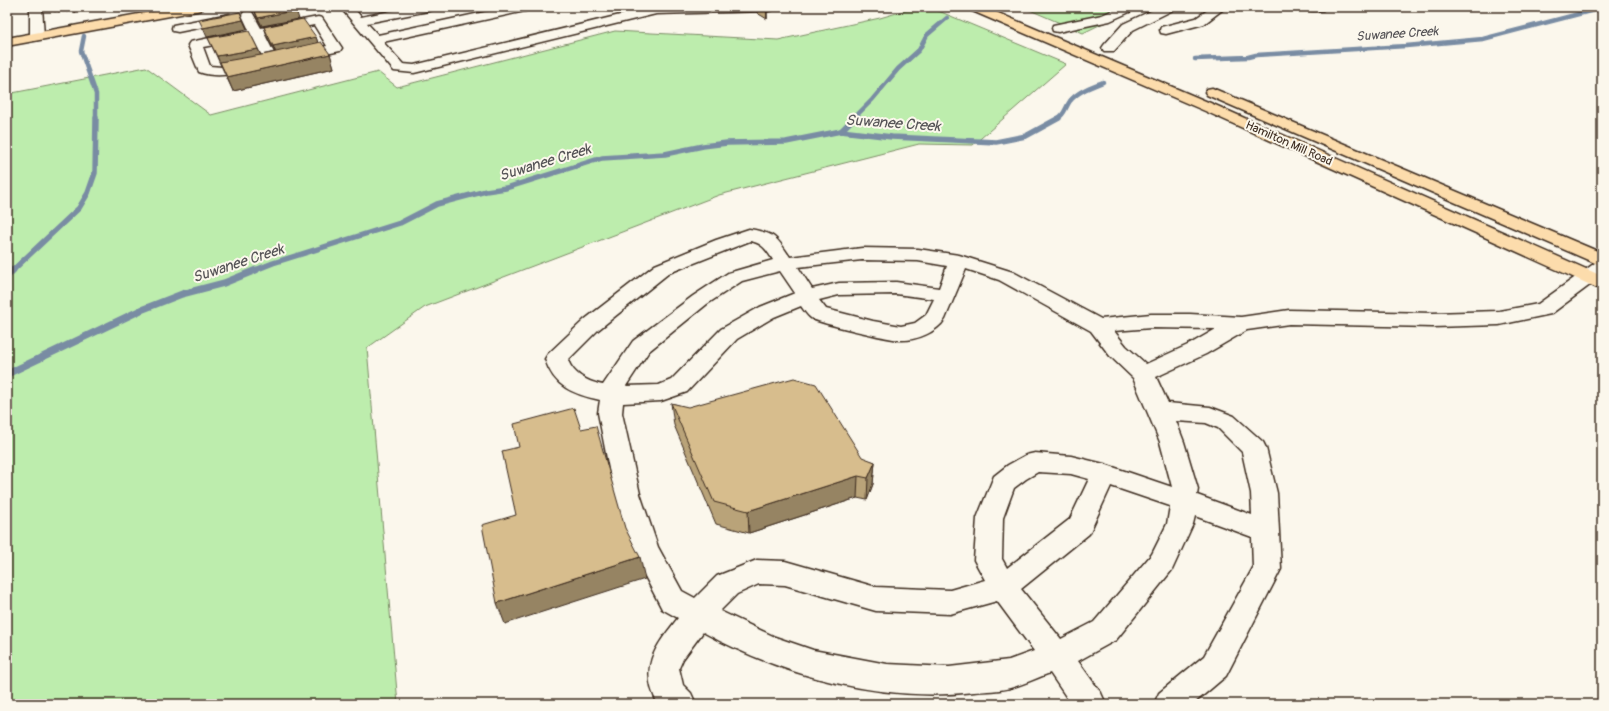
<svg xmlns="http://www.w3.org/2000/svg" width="1609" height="711" font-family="Pangolin,sans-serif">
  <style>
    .green { fill: #bdedad; stroke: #7c8c66 }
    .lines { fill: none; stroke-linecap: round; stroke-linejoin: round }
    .stream-far2 { stroke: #798ca3; stroke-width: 4.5 }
    .stream-far1 { stroke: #798ca3; stroke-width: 5.5 }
    .stream { stroke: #798ca3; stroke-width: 7 }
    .minor-casing { stroke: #3b2a1e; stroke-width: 3 }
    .major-casing { stroke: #3b2a1e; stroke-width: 3 }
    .path { stroke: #3b2a1e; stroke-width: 1.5; stroke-dasharray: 2 2; stroke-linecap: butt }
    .minor { fill: #fbf7ec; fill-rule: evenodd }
    .major { fill: #fcdcac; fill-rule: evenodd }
    .wall { fill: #b9a379; stroke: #3b2a1e }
    .shaded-wall { fill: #968463; stroke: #3b2a1e }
    .building { fill: #d7bd8d; stroke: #3b2a1e }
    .labels { text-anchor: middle; stroke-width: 4; stroke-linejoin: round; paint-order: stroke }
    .far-street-label { font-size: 12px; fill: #3b2a1e; stroke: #fbf7ec }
    .far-water-label { font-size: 13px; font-style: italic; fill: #555356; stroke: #fbf7ec }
    .water-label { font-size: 15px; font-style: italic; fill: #555356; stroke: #fbf7ec }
  </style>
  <rect width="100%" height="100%" fill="#fbf7ec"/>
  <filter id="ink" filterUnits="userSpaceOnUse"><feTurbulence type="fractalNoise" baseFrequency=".025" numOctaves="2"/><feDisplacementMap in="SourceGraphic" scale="8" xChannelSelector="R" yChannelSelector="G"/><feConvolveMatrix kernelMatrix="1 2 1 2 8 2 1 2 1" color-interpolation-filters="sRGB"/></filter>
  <g filter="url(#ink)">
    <g class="green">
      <path d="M917,7H929L1066,64L973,145L919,144L719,195L425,307L367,348L398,704H7V94L146,67L211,115L378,72L397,87L615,31L778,40L880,18Z"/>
      <path d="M1023,7H1136L1083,33Z"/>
    </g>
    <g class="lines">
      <g class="stream-far2">
        <path d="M84,36L81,51L96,94V119"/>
        <path d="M1195,59L1248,57L1256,55L1406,46L1483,39L1594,10L1591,7"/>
        <path d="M853,119L872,100L898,69L919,50L927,35L947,18"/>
        <path d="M1057,119C1065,115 1065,108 1070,101C1078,91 1091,87 1103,82"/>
      </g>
      <g class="stream-far1">
        <path d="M841,131L854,118"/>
        <path d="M12,271L79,208L88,193L95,173L96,118"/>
        <path d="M253,271L273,263L400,223L437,204L486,191L506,188L602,158L665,154L703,146L727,143L786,142L841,131L892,137L996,142L1026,136L1059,118"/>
      </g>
      <g class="stream">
        <path d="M7,276L13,270"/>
        <path d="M7,374L141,310L182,294L224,283L256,270"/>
      </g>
      <defs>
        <g id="minor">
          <path d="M30,7H42L44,36L42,39H32L30,36Z"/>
          <path d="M340,7H353L361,17L410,7H434L432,10L428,11L367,23L378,35L508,7H531L529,10L525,11L383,42L403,64L414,65L653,7H774L772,10L768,11L656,14L414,73L394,71Z"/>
          <path d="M1120,7H1136L1134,10L1110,21L1058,32L1053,31L1052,28L1053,25L1102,15Z"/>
          <path d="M1159,7H1175L1173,10L1133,30L1114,51H1104L1102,48L1104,45L1123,24Z"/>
          <path d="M1212,7H1226L1204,24L1166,34L1161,33L1160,30L1161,27L1196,18Z"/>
          <path d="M1302,7H1325L1323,10C1317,11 1310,11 1304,10Z"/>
          <path d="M248,11L252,12L261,28L318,17L322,18L342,48L340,51L272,66L267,65L265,62L253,38L203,47L210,66L222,67L253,61L258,62L260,65L258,68C238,73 219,79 199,72L188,45L190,42L249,30L242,15L244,12ZM314,25L327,46L276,57L265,35Z"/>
          <path d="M229,14L233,15L235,18L233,21L178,32L173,31L172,28L173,25L178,24Z"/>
          <path d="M749,229C774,233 776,236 790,257L862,248L918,249L959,255L1013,272L1101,319L1151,314H1190L1241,317L1289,310L1433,313L1499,311L1538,304L1595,263L1602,261V276L1551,314L1499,325L1433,327L1289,324L1247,330L1206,354L1156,377L1168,403L1210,407L1234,416L1263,442L1266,448L1277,493L1281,569L1226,676L1193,704H1154L1159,693L1204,656L1253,568L1252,537L1195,516L1193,524L1172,570L1116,640L1078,661L1101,693L1106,704H1071L1050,673C1037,678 1024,684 1010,688C999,691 986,691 974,692C882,703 783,676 703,632L683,659L679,668L683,685L691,693L696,704H658C638,667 656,646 678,618L662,609L631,549L614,494L598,413L600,400C573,394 554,387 545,359L548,354L584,320L655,265L716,240ZM750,241C763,243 767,251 773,260L728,273L693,296L633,341L603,385C589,382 573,375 568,360L598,330L669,273ZM862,260L918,261L947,266L939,288L896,282L839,283L812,289L798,267ZM966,269L999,280L1091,331L1110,356L1133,378L1160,442L1172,487L1104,464L1071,456L1035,453L1026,455L1008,465L994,476L977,518L974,560L985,580L950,590L876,587L785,561L757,560L717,576L695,598L682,591L658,547L640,494L622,413L623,403L661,401L687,392L737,339L774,317L801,306C804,310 807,315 811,318C817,323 889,339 900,340C916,341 937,332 945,319ZM780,271L795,293L760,307L721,329L671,380L659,385L626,386L649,351L707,304L742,281ZM896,294L934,299L926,315L915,323L901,326L873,321L826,309L819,300L839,295ZM1151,328L1216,329L1190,344L1146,364L1126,346L1114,331ZM1176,421L1206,423L1218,428L1242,452L1251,493L1252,515L1197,495L1198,489L1184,442ZM1038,472L1071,474L1089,479L1070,519L1007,568L1002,559L1003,518L1014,488L1026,479ZM1111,486L1170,506L1167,524L1152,554L1094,622L1061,639L1021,589L1089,534ZM759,584L785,585L876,611L950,614L997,601L1034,651L1009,660L949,667L887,664L813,650L775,637L720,611L737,594Z"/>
        </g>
        <g id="major">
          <path d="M177,7H203L201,10L197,11L7,46V38Z"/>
          <path d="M968,7H984L1215,105L1602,276V289L1595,287L1205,111L970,10Z"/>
          <path d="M1212,88L1602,253V266L1207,95L1205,92L1207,89Z"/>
        </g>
      </defs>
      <use href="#minor" class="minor-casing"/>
      <use href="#major" class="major-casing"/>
      <path class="path" d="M54,11L79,12"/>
      <use href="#minor" class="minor"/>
      <use href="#major" class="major"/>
    </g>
    <g class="wall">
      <path d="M757,7H767V19L757,13Z"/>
      <path d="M254,9L299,19L262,26L257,18Z"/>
      <path d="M264,27L316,37L318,43L330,54L334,68L233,91L208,38L261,55L275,52L267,36Z"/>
      <path d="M671,403L875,462L873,484L867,500L857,498L749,533L716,524L674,425Z"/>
    </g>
    <g class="shaded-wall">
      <path d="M766,7H767V19Z"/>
      <path d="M296,10L299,19L262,26L258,18Z"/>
      <path d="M243,20L247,29L207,37L203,28Z"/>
      <path d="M316,37L319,46L277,55L273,46Z"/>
      <path d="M258,49L262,58L221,66L217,56Z"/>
      <path d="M330,54L334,68L233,91L227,77Z"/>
      <path d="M875,462L873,484L867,500L868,478Z"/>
      <path d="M858,476L857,498L749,533L748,511Z"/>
      <path d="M640,557L645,579L505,624L497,603Z"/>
    </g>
    <g class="building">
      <path d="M269,7H294L296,10L258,18L254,9Z"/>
      <path d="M240,12L243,20L203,28L199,20Z"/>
      <path d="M303,19L316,37L273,46L264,27Z"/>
      <path d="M249,31L258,49L217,56L208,38Z"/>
      <path d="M321,42L330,54L227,77L220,62L267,54Z"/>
      <path d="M794,378L816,384L862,457L875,462L868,478L858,476L748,511L714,502L671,403L688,407Z"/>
      <path d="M574,408L581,429L596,426L625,528L640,557L497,603L482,525L516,515L502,451L519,447L514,424Z"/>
    </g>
  </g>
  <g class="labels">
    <g class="far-street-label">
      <text transform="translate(1289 143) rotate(24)" y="4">Hamilton Mill Road</text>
    </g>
    <g class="far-water-label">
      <text transform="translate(1397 33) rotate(-4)" y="5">Suwanee Creek</text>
    </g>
    <g class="water-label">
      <text transform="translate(893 123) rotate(4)" y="5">Suwanee Creek</text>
      <text transform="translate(545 162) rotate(-17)" y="5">Suwanee Creek</text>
      <text transform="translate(238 263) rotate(-18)" y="5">Suwanee Creek</text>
    </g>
  </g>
  <rect width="1609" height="711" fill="none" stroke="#fbf7ec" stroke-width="24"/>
  <rect x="12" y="12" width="1585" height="687" fill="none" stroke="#3b2a1e" stroke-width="1.5" filter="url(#ink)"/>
</svg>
